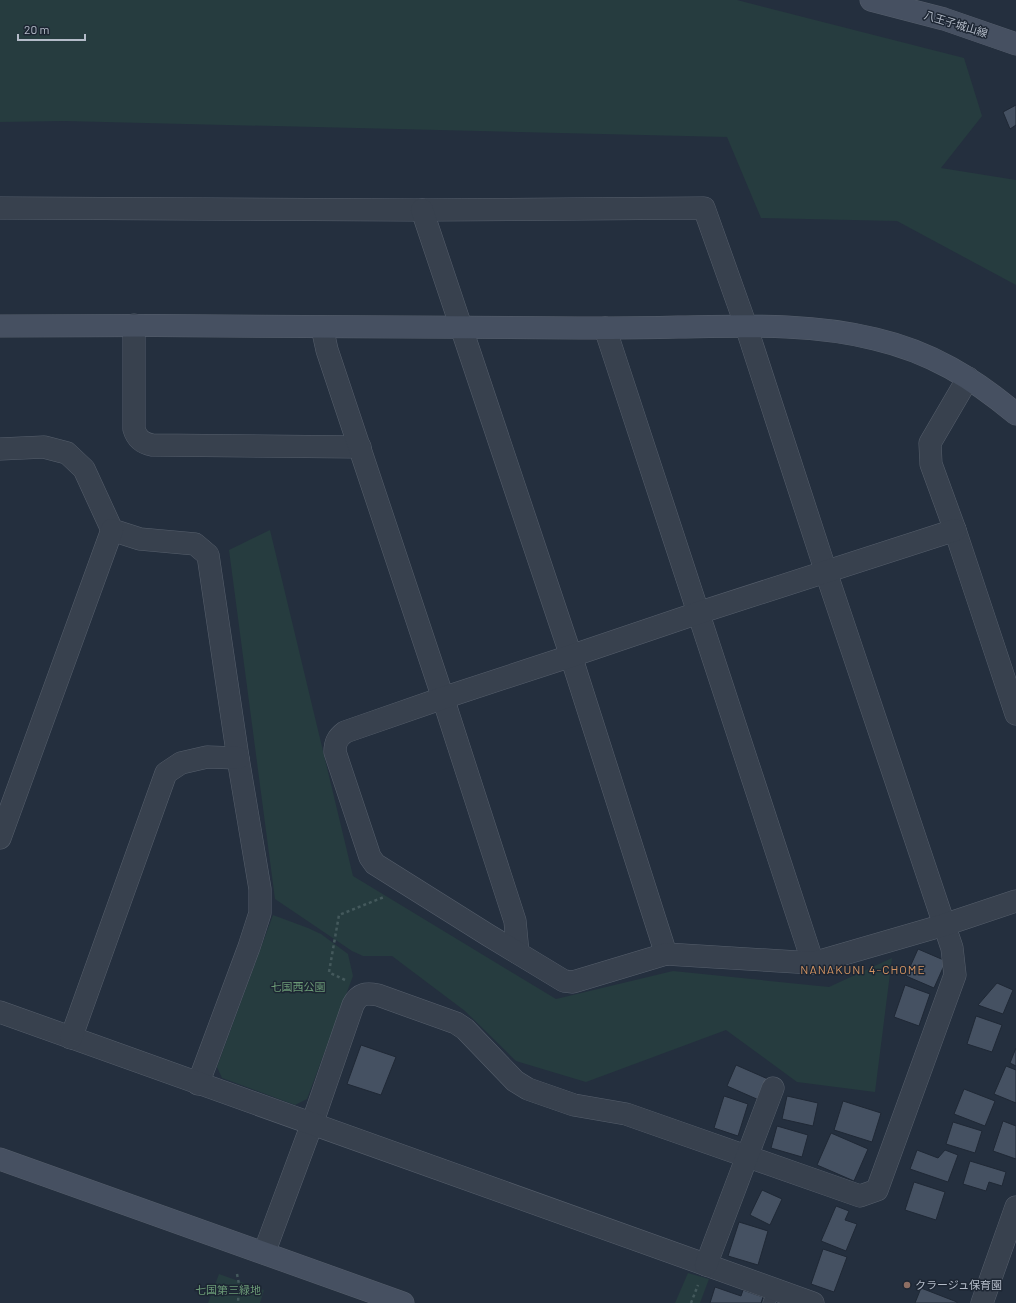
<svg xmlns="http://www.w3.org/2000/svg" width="1016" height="1303" font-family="Barlow,'Noto Sans JP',sans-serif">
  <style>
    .green { fill: #263c3f }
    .building { fill: #455162; stroke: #1f2835 }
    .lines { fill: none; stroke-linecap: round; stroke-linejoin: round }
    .lane-casing { stroke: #565f6c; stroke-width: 13 }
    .street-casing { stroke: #565f6c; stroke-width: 23 }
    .secondary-casing { stroke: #565f6c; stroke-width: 23 }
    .path { stroke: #44595c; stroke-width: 2.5; stroke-dasharray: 3 3; stroke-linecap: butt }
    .lane { stroke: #38414e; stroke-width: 12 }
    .street { stroke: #38414e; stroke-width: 22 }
    .secondary { stroke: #465061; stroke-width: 22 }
    .education-dot { fill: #8d6e63; stroke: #1d2633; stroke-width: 1.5 }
    .labels { text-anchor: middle; stroke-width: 3; stroke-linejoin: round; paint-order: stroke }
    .street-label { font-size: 11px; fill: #b4bcc9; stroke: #1d2633 }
    .park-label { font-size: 11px; fill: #6b9a76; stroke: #1d2633 }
    .poi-label { font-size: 11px; fill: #b4bcc9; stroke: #1d2633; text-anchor: start }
    .neighbourhood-label { font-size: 12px; letter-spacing: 1px; fill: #d59563; stroke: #1d2633 }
  </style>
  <rect width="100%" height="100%" fill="#242f3e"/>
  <g class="green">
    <path d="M0,0H737L964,58L982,116L941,168L1016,180V285L897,221L761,218L727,137L64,121L0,122Z"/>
    <path d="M270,530L353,876L556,999L673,971L829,987L892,958L875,1092L797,1082L726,1030L586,1082L516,1061L465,1011L392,956H363L352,951L275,899L229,550Z"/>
    <path d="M273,915L308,928L321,934L348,954L353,976L307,1099L295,1105L222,1078L217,1067Z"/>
    <path d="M688,1273L709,1279L700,1303H675Z"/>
    <path d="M219,1274L264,1290L260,1303H208Z"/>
  </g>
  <g class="building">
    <path d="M1016,105V125L1010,129L1003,112Z"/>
    <path d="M918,949L946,961L934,988L906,976Z"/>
    <path d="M997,983L1013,990L1003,1014L978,1005Z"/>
    <path d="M905,985L930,994L919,1026L894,1017Z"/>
    <path d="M976,1016L1002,1025L992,1052L967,1044Z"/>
    <path d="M361,1045L396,1057L381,1095L347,1084Z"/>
    <path d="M1016,1048V1066L1010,1063Z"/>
    <path d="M736,1065L768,1079L759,1100L727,1086Z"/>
    <path d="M1006,1066L1016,1070V1103L994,1094Z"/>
    <path d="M964,1089L995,1101L985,1126L954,1114Z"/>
    <path d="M724,1096L748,1104L738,1136L714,1128Z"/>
    <path d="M787,1096L818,1103L813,1126L782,1119Z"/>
    <path d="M843,1101L881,1113L872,1142L834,1130Z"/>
    <path d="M1003,1121L1016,1126V1159L993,1151Z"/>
    <path d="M953,1122L982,1131L975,1153L946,1144Z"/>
    <path d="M777,1126L808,1135L802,1157L771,1148Z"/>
    <path d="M831,1133L868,1149L854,1181L817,1165Z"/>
    <path d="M917,1150L938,1158L945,1150L958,1155L948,1182L910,1169Z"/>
    <path d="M970,1161L1006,1172L1002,1186L989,1182L986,1191L963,1184Z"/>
    <path d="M914,1182L945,1192L936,1220L905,1210Z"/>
    <path d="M762,1190L782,1199L770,1225L750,1215Z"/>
    <path d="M836,1206L849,1211L845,1220L857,1224L846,1251L821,1241Z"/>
    <path d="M739,1222L768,1231L758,1265L728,1256Z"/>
    <path d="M823,1249L847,1257L834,1292L811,1284Z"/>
    <path d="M715,1287L741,1296L743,1290L763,1297L761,1303H710Z"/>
    <path d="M921,1288L957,1302V1303H915Z"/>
  </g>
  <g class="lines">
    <defs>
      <path id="lane" d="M769,1303L774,1289"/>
      <g id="street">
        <path d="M0,208L422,210L704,208L746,326L826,572L952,948L955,975L877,1190L860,1196L626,1114L574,1105L528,1089L515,1081L465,1029L456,1023L378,995C366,993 359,993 353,1005L312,1124L264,1253"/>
        <path d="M422,210L571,656L666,954"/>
        <path d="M134,325V429C137,439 142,443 152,445L360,447"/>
        <path d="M322,327L327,350L443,698L515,921L518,953"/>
        <path d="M605,328L813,963"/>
        <path d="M968,378L930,443L931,464L955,530L1016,714"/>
        <path d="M0,449L44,447L67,453L84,469L112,530L140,539L195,544L208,555L238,758L260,889V913L249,947L198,1084"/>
        <path d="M955,530L698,613L571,656L443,698L345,732C337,738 335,743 335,752L370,857L375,864L488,935L564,981L573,982L666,954L813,963L944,925L1016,901"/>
        <path d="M0,838L112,530"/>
        <path d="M0,1012L813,1303"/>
        <path d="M71,1038L166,773L181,763L207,757L238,758"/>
        <path d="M706,1265L773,1088"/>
        <path d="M982,1303L1016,1207"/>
      </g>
      <g id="secondary">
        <path d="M871,0L944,19L1016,44"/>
        <path d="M0,326C193,325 386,326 579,328C612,328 645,328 678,327C744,326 811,323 875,339C931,352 973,378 1016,414"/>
        <path d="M0,1159L403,1303"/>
      </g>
    </defs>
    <use href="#lane" class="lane-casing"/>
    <use href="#street" class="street-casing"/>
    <use href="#secondary" class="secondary-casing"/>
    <g class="path">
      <path d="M345,980L330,973L329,972L339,915L384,897"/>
      <path d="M237,1274L239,1284L238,1303"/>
      <path d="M691,1303L698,1285"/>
    </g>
    <use href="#lane" class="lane"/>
    <use href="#street" class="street"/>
    <use href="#secondary" class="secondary"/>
  </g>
  <circle class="education-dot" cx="907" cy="1285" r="4"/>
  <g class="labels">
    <g class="street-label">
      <text transform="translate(956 24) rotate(17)" y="4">八王子城山線</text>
    </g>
    <g class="park-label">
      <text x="298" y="991">七国西公園</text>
      <text x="228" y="1294">七国第三緑地</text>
    </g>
    <g class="poi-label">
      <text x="915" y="1289">クラージュ保育園</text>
    </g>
    <g class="neighbourhood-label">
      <text x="863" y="974">NANAKUNI 4-CHOME</text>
    </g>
  </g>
  <path d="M18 34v6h67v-6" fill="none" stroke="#b4bcc9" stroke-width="2"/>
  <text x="24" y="34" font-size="12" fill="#b4bcc9" stroke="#1d2633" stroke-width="3" paint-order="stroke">20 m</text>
</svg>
